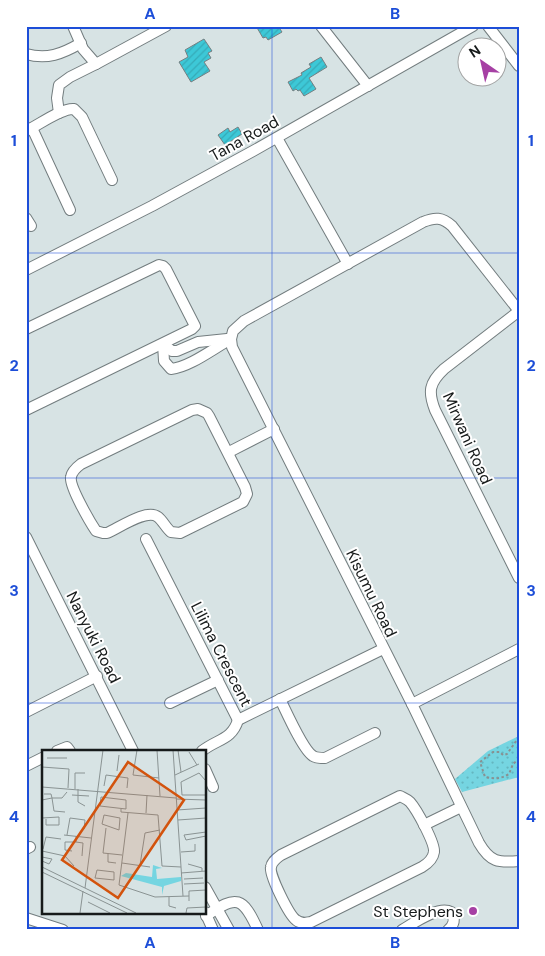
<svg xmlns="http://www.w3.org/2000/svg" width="545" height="956" font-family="'DM Sans',sans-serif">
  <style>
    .park { fill: url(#park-dots) }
    .building { fill: url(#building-hatch); stroke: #757f81 }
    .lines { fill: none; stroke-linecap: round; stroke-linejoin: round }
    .minor-casing { stroke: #737d7f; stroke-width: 12 }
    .path { stroke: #889192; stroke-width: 2; stroke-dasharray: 2.5 2.5; stroke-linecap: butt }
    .minor { stroke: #fff; stroke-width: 10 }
    .grid { fill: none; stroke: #1d4ed8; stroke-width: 1; stroke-opacity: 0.55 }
    .poi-dot { fill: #a640a4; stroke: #fff; stroke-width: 2 }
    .labels { text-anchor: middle; stroke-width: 4; stroke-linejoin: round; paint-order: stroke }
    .street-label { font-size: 16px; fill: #161a1a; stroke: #fff }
    .poi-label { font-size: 16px; fill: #161a1a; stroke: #fff; text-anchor: end }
    .inset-road { fill: none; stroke: #8a9393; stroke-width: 1 }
    .view { fill: #d3530d; fill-opacity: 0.15; stroke: #d3530d; stroke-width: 2.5 }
    .inset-edge { fill: none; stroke: #161a1a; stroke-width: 2.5 }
    .neatline { fill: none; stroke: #1d4ed8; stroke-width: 2 }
    .grid-label { font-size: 16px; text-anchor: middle; font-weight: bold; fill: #1d4ed8 }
  </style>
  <defs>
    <pattern id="park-dots" width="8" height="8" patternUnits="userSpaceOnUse" patternTransform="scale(1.25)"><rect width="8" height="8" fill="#75d5e1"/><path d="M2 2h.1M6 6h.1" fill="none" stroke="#64b6c0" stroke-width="1.8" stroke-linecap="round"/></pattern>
    <pattern id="building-hatch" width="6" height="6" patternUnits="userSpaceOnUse" patternTransform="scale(1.25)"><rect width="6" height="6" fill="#3dc8d7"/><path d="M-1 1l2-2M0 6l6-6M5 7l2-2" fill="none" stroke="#35abb8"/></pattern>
  </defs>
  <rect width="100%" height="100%" fill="#d7e3e4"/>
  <path class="park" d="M519,736V777L462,792L455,779L488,751Z"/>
  <g class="building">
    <path d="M256,26H278L282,32L268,40L266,37L263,38Z"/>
    <path d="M204,39L212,51L208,53L211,58L204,62L210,71L191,82L179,62L188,57L185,50Z"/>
    <path d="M321,57L327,67L309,78L316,89L304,96L300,90L298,91L296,89L293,91L288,82L302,75L301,73L311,67L309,64Z"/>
    <path d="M238,127L242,134L225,145L218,135L228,128L230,132Z"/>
  </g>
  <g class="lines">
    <defs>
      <g id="minor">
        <path d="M73,26L83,49L96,64L166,26"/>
        <path d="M321,26L368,86"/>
        <path d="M488,26L519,66"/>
        <path d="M26,54C47,60 62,54 81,43"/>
        <path d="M59,113L57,98L59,85L70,77L96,64"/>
        <path d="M32,128L70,210"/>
        <path d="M26,131C39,125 61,108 74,109L82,117L112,180"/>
        <path d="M277,138L348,264"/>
        <path d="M26,218L31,226"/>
        <path d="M26,270L152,206L253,151L473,26"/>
        <path d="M519,311L452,226C442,217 435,217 423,222L244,321L233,331L231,339L232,347L412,704L479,843C490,862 498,863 519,861"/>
        <path d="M519,311L444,369C429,383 428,392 435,410L519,578"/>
        <path d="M26,329L159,265L163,266L166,269L195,326L192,329L26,410"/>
        <path d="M163,344L164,361L171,369C190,367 214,348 231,339"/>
        <path d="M163,344L172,351H177L198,342L227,339"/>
        <path d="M198,409L207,413L209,416L245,487L247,494L243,502L180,533L171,532C166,528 163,521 158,517C147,508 119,528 107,533H103L96,531C90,522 69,486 71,477C72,471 77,467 81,464L192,410Z"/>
        <path d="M229,452L274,429"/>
        <path d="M26,537L133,751"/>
        <path d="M146,539L238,720L383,649"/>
        <path d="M280,699C286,711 303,750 313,756C316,758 321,758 325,758L375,733"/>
        <path d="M170,703L218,680"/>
        <path d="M412,704L519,649"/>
        <path d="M26,712L97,676"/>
        <path d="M57,751L67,747L70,751"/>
        <path d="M202,751C217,739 232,740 238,720"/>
        <path d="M26,766L44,757"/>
        <path d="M205,769L213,787"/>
        <path d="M400,796C404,798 407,799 410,802C417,810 435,843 434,852C433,859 427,864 422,867L311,922C306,923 301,924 296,920C289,915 269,875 271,867C272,861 277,858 281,855Z"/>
        <path d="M424,825L461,807"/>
        <path d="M26,849L30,847"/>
        <path d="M205,887L229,930"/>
        <path d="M205,912L213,930"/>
        <path d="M206,916C237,894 243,897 258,930"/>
        <path d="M26,918L63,930"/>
        <path d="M402,930C414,923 439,905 451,912C456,919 454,925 448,930"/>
      </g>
    </defs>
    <use href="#minor" class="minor-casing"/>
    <path class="path" d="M519,737L507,754L503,755L500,752H493L480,762L485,777C494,779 501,779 509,774L513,764L519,759"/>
    <use href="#minor" class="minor"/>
  </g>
  <path class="grid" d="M272,26V930M26,253H519M26,478H519M26,703H519"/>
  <circle class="poi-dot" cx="473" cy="911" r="5"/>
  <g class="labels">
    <g class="street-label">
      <text transform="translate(244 138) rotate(-29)" y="6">Tana Road</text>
      <text transform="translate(468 438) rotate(66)" y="6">Mirwani Road</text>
      <text transform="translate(372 593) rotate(64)" y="6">Kisumu Road</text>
      <text transform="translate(94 637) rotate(63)" y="6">Nanyuki Road</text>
      <text transform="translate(222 654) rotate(63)" y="6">Lilima Crescent</text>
    </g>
    <g class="poi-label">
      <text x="463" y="917">St Stephens</text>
    </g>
  </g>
  <g transform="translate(42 750)">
    <rect width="164" height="164" fill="#d7e3e4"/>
    <path d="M111,115L120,118L114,119L115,129L139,127V131L122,136L120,145V137L79,126L84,123L110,127Z" fill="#75d5e1"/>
    <path class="inset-road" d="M95,0L91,25L117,28M115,0L118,46M131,0L141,146M136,0L139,22M147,2L155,15M5,8H25M0,17L27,19L26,38M75,21L77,5M133,25L157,14M164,31L157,23L139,32L140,45H164M62,36L64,25L86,28L85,38M0,37L134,48M33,39V23H43M36,39V52L43,56M30,45L47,46M59,47L84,50V59L58,56ZM134,49L164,50M0,50L10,48L9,44H2M79,59V62L116,65L120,116L139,117M135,60L164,58M23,62L12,61L10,48H20L25,42M86,63L77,135L113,147L147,146M104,63L105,45M62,65L78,68L77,80L60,74ZM0,68L17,67V75H4V69M136,70L164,68M64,78L61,103L80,105M164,82L142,85L144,90L164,86M22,85L49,88M25,85L28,68L43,70L42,79M34,86V92L41,93L40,106M1,99L4,87L19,89M0,101L23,106L32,116M30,101L23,100V92H34M139,102L153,101V94M66,103V112L74,113M0,107L10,109L7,114L0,111M80,113L108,117M146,114L160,118V121M98,115L103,83L118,80M0,117L94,163M55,120L72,122V130L53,128ZM0,122L85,163M139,123L164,121M142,129L161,128M142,134L162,133M43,138L61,0M127,147V156L134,158M147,151V141L164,140M46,152L68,163M38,163L41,141M144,163L145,158L164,157"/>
    <path class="view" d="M86,12L142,50L76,148L20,110Z"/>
    <rect width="164" height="164" class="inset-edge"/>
  </g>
  <rect width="545" height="956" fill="none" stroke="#ffffff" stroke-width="55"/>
  <g transform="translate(482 62) rotate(326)"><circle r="24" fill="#ffffff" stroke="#a2a3a3"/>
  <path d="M0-4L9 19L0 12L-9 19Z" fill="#a640a4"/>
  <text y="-8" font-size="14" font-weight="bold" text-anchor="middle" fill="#161a1a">N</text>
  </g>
  <rect x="28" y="28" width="490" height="900" class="neatline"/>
  <g class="grid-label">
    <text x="150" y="19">A</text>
    <text x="395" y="19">B</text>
    <text x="14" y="146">1</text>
    <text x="531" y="146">1</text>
    <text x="14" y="371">2</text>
    <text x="531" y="371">2</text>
    <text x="14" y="596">3</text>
    <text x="531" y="596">3</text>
    <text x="14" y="822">4</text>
    <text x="531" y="822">4</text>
    <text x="150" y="948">A</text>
    <text x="395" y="948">B</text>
  </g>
</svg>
